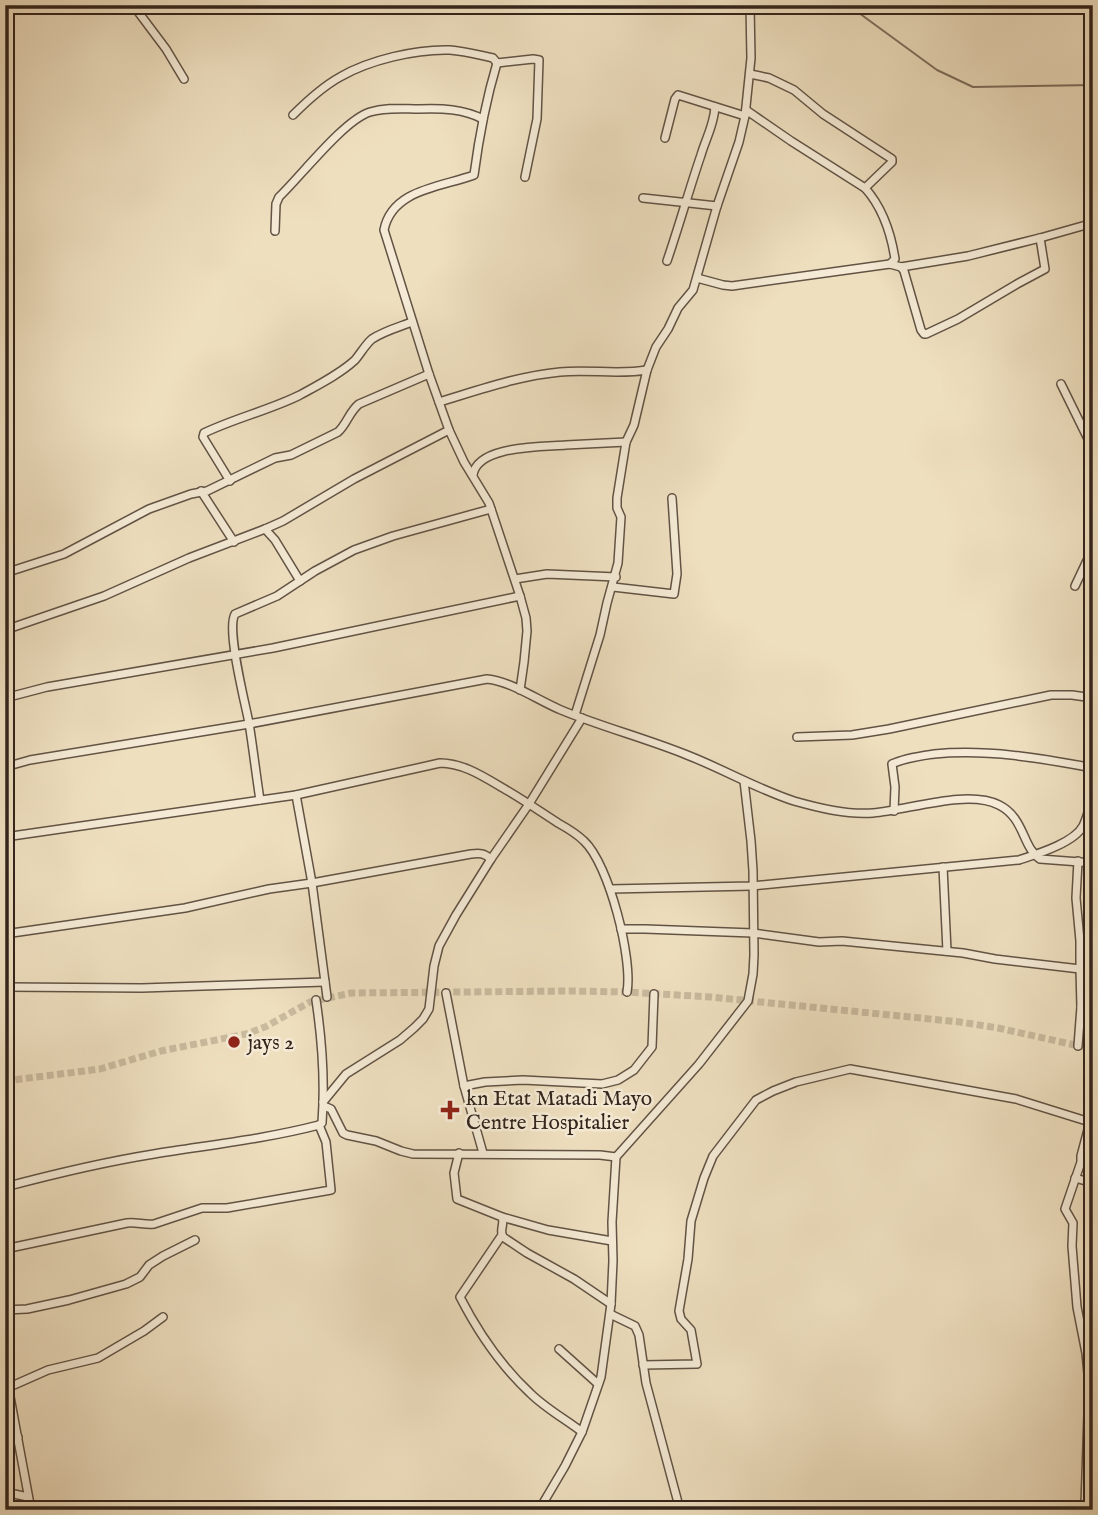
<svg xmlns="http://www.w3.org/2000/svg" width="1098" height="1515" font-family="'IM FELL English',serif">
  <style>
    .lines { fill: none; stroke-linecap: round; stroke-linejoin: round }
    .stream { stroke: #7d6e5d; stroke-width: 2 }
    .street-tunnel { stroke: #c9ba9e; stroke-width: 7; stroke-dasharray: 7 3.5; stroke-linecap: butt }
    .street-casing { stroke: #625345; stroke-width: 10 }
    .street { stroke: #f4ead5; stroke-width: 7 }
    .poi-dot { fill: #8f2418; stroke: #f4ead5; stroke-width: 2.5 }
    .labels { text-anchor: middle; stroke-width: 5; stroke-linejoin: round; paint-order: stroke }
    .poi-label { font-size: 21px; fill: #33241c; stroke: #f4ead5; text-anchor: start }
  </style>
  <rect width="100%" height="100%" fill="#eedfbf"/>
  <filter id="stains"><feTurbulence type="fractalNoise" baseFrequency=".00286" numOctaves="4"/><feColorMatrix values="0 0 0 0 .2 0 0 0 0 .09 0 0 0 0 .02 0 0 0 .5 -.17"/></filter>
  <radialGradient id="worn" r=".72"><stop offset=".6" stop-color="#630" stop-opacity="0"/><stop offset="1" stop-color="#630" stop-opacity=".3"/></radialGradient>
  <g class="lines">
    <path class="stream" d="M848,5L937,70L973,87L1093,85"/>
    <path class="street-tunnel" d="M5,1081L100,1069L161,1051L246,1034L265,1027L310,1002L351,993L571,991L627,992L711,997L960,1022L998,1028L1093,1049"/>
    <defs>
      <g id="street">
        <path d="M133,5L166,49L184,79"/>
        <path d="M497,63C486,100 479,137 474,175C442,187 392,189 384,230L429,374L449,430L464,462L489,503L520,596L526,618L527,631L524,662L520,690"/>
        <path d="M750,74L769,78L794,90L823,114L892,159V162L865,188"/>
        <path d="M746,110L791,141L865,188C882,207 891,233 895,259L890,264"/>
        <path d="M293,115C307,101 322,87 340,77C369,60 416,49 450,50C464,51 479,55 493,58L497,63L533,59L539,60L537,119L525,177"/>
        <path d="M665,138L675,99L678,95L745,116"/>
        <path d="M643,198L717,206"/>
        <path d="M275,231L276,204L279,197C301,176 344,120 370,112C386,107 403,109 419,109C442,108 463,109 483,119"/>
        <path d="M667,261C679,226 689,190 701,155C706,138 714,125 715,107"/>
        <path d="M901,267L968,256L1040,238L1093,223"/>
        <path d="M697,278L723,285L732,286L890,264L901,267L904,271L921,330L924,334H926L958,319L1017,284L1045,269L1040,238"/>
        <path d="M1061,384L1093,449"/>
        <path d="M439,402C479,390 518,376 560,372C589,369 618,375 647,370"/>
        <path d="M473,475C477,445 543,447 566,445C586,444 605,443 626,442"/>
        <path d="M230,481L203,437L204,433C235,418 270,410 300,395C318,385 340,374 355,360C361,353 365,345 372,339C384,331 399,327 412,322"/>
        <path d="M201,491L234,542"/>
        <path d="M265,529L275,540L300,581"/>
        <path d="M5,573L64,554L149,509L191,494L207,491L275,458L291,455L338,432C347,424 349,412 359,404L429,374"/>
        <path d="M515,579L547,574L616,577"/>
        <path d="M1075,586L1093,548"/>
        <path d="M613,587L674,594L677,574L672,498"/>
        <path d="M5,616L10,628"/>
        <path d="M5,630L104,596L189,558L265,529L283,521L354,479L449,430"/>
        <path d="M5,698L47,687L273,648L520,596"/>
        <path d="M575,715L600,635L607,603L618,563L621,517L617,508V498L626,442L634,425L647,370L656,347L668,329L678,308L693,290L717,206L739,142L745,116L751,58L750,5"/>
        <path d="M797,737L852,735L889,729L1051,695H1072L1093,698"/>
        <path d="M5,767L30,760L249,724L487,679C513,682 537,700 561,710C602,727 645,738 687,755C723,769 757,789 794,801C819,808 847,815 873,813C909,810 967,789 999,805C1025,818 1022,847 1040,859L1093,863"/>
        <path d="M296,795L312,883L327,997"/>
        <path d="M260,800C256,774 253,748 249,723C245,702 226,629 235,614L277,596L315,571L354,550L393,536L491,509"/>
        <path d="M894,811L895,787L892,764C904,758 920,756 934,754C988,749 1040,758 1093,768"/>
        <path d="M5,837L296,795L440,763C465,763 487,779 508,791C525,801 541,812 558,823C567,828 577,834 584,841C609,864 633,959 627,992"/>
        <path d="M1078,861L1076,898L1080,941V969L1093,970"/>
        <path d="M943,867L947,951"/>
        <path d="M610,889L752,886L1019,860C1037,854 1074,843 1083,826C1088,816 1090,804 1093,794"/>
        <path d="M621,929H645L753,933L819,942L842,941L963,953L995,959L1080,969L1081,1007L1078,1046"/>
        <path d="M5,934L185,908L269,889L312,883L471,854C480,853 484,853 491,859"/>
        <path d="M5,987L142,988L325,982"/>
        <path d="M446,993L464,1086L483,1153"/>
        <path d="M1081,1007L1093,1008"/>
        <path d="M464,1086L485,1082L523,1080L602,1084L618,1080L634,1070L652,1047L654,994"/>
        <path d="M323,1102L346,1074L400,1040L414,1028L423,1019L429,1009L434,966L439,946L456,915L491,859L529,804L582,718"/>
        <path d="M324,1106L331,1109L343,1133L347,1135L376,1141L401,1151L413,1154L600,1155L616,1157"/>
        <path d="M459,1153L454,1173L457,1199L502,1217C505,1223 499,1231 503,1237L527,1253L574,1279L611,1304"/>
        <path d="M1075,1178L1093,1183"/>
        <path d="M5,1187C54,1174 104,1162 154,1154C209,1145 265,1139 319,1125L322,1123C325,1083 322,1040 316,1000"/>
        <path d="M502,1217L548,1230L612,1241"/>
        <path d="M502,1235L460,1297C478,1332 501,1366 530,1393C545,1408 565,1419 582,1432"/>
        <path d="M5,1249L127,1223C137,1222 144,1225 154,1224L202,1208H227L331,1190L326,1142L319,1125"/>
        <path d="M5,1310L27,1309L69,1300L126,1284L140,1277L149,1265L163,1256L195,1240"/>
        <path d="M610,1314L635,1326L639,1335L646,1383L680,1510"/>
        <path d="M559,1349L598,1384"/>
        <path d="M643,1365L697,1364L691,1330L681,1319L679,1311L688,1259L691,1221L704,1178L713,1156L756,1100L773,1091L796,1082L850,1069L1016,1099L1093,1123"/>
        <path d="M5,1370L31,1510"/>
        <path d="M5,1386L14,1385L48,1370L98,1358L144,1331L163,1317"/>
        <path d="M5,1439L18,1437"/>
        <path d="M5,1492L28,1497"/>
        <path d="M1085,1505L1089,1384L1086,1353L1077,1307L1072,1246L1073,1223L1065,1209L1081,1162V1156L1090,1122"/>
        <path d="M539,1510L565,1466L582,1432L601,1377L611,1304L613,1261L612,1222L616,1157L699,1064L748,1001L753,974L754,955L753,871L751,841L744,781"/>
      </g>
    </defs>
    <use href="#street" class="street-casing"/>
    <use href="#street" class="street"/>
  </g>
  <g class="poi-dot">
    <circle cx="234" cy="1042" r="7"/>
    <path d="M446.5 1099.5h7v7h7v7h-7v7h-7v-7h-7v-7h7z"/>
  </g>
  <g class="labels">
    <g class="poi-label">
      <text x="248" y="1049">jays 2</text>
      <text x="466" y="1105">kn Etat Matadi Mayo<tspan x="466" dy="24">Centre Hospitalier</tspan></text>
    </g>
  </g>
  <rect width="1098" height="1515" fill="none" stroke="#eedfbf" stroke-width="28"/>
  <rect x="7" y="7" width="1084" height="1501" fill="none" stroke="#33241c" stroke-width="3.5"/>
  <rect x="14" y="14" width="1070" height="1487" fill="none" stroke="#33241c" stroke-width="2"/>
  <rect width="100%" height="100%" filter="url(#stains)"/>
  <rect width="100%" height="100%" fill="url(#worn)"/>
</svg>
